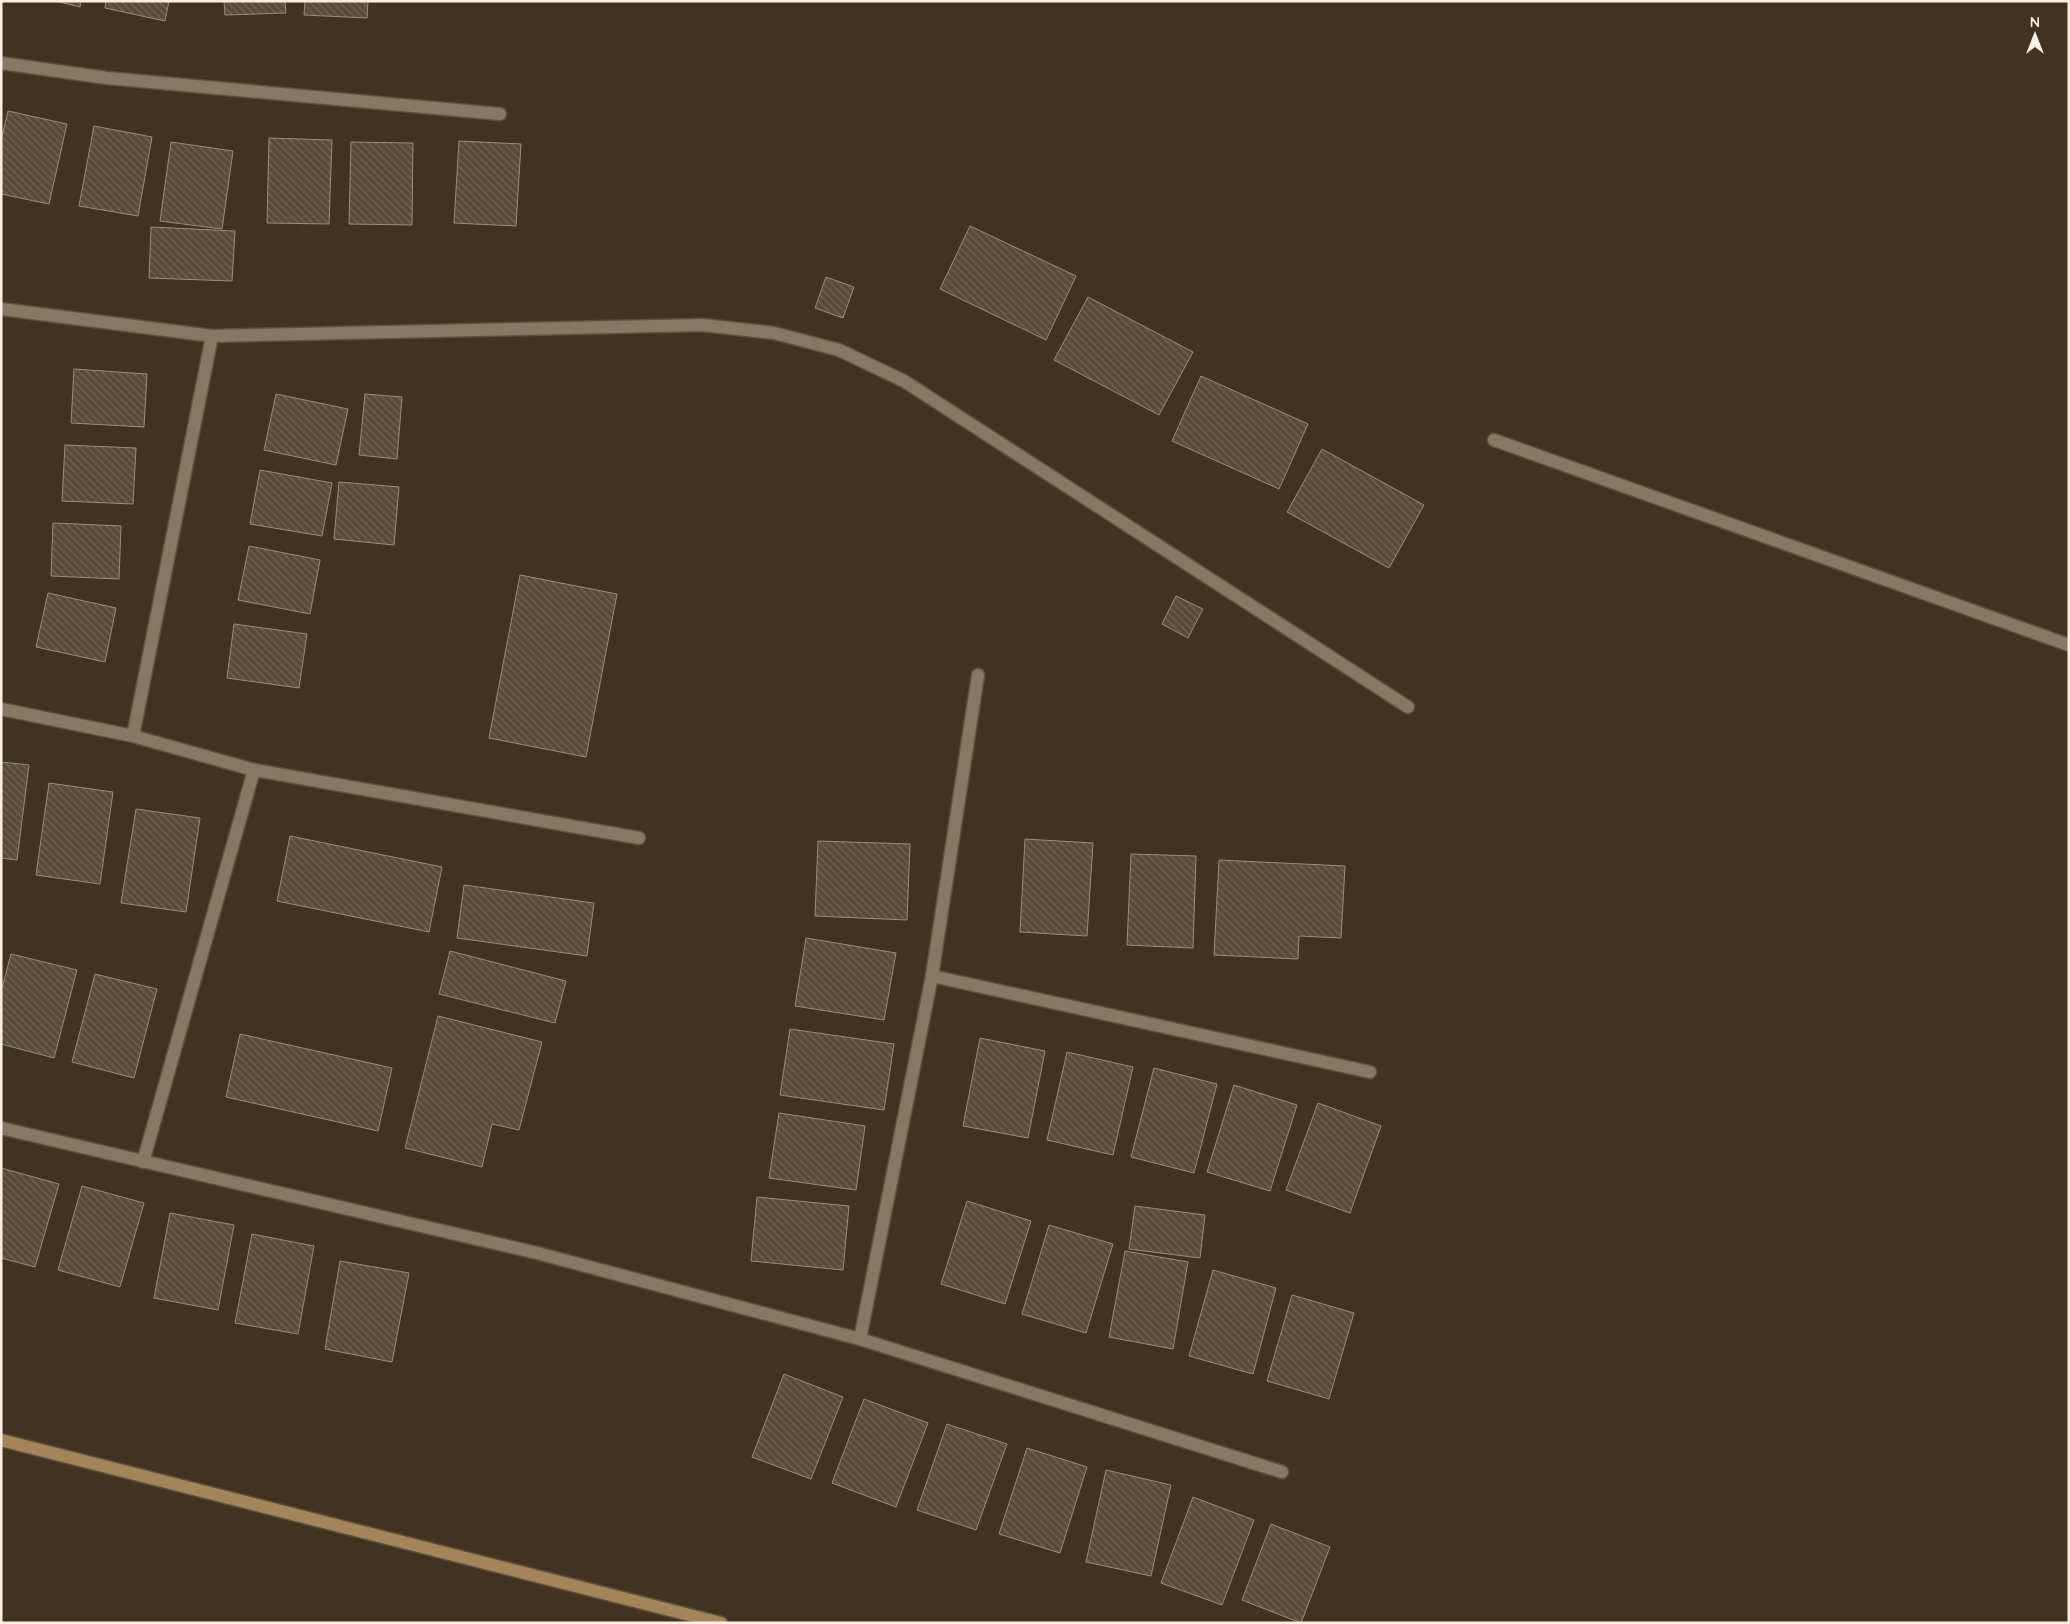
<svg xmlns="http://www.w3.org/2000/svg" width="2070" height="1624" font-family="Quicksand,sans-serif">
  <style>
    .building { fill: url(#building-back-hatch); stroke: #9e8c77 }
    .lines { fill: none; stroke-linecap: round; stroke-linejoin: round }
    .minor-casing { stroke: #5e5140; stroke-width: 15 }
    .secondary-casing { stroke: #5e5140; stroke-width: 15 }
    .minor { stroke: #887863; stroke-width: 12 }
    .secondary { stroke: #a4855a; stroke-width: 12 }
  </style>
  <defs>
    <pattern id="building-back-hatch" width="6" height="6" patternUnits="userSpaceOnUse" patternTransform="scale(1.25)"><rect width="6" height="6" fill="#5a4b37"/><path d="M-1 5l2 2M0 0l6 6M5-1l2 2" fill="none" stroke="#726554"/></pattern>
  </defs>
  <rect width="100%" height="100%" fill="#413320"/>
  <g class="building">
    <path d="M55,1H81L80,7Z"/>
    <path d="M106,1H169L165,21L105,8Z"/>
    <path d="M224,1H285L286,13L225,15Z"/>
    <path d="M305,1H368L367,18L304,15Z"/>
    <path d="M8,111L67,124L49,204L1,194V141Z"/>
    <path d="M94,126L152,137L138,216L79,206Z"/>
    <path d="M269,138L332,140L329,224L267,223Z"/>
    <path d="M459,141L521,144L516,226L454,223Z"/>
    <path d="M171,142L233,151L222,229L160,221Z"/>
    <path d="M351,142L413,143L412,225L349,224Z"/>
    <path d="M970,226L1076,276L1046,340L940,289Z"/>
    <path d="M151,227L235,231L232,281L149,278Z"/>
    <path d="M826,277L854,287L843,318L815,308Z"/>
    <path d="M1088,297L1193,352L1159,415L1054,360Z"/>
    <path d="M74,369L147,374L144,427L71,423Z"/>
    <path d="M1201,376L1308,424L1279,489L1172,441Z"/>
    <path d="M276,394L348,409L336,465L264,450Z"/>
    <path d="M365,394L402,397L397,459L359,455Z"/>
    <path d="M65,445L136,448L133,504L62,501Z"/>
    <path d="M1322,449L1424,505L1389,568L1287,512Z"/>
    <path d="M260,470L332,483L322,536L250,524Z"/>
    <path d="M339,482L399,487L394,545L334,539Z"/>
    <path d="M53,523L121,526L119,579L51,576Z"/>
    <path d="M249,546L320,560L310,614L238,600Z"/>
    <path d="M520,575L617,594L586,757L489,738Z"/>
    <path d="M48,593L116,608L105,662L36,647Z"/>
    <path d="M1176,596L1203,609L1188,638L1162,624Z"/>
    <path d="M234,624L307,634L299,688L227,678Z"/>
    <path d="M1,762L29,765L17,860L1,858Z"/>
    <path d="M49,783L113,792L100,884L36,875Z"/>
    <path d="M136,809L200,818L186,912L121,903Z"/>
    <path d="M290,836L442,867L429,932L277,901Z"/>
    <path d="M1025,839L1093,843L1087,936L1020,932Z"/>
    <path d="M818,841L910,844L907,920L815,916Z"/>
    <path d="M1131,854L1196,856L1193,948L1127,945Z"/>
    <path d="M1219,860L1345,866L1341,938L1299,936L1298,959L1214,955Z"/>
    <path d="M464,885L594,903L587,956L457,938Z"/>
    <path d="M806,938L896,953L884,1020L795,1006Z"/>
    <path d="M450,951L566,981L555,1023L439,994Z"/>
    <path d="M11,954L77,970L54,1058L1,1044V992Z"/>
    <path d="M95,974L157,989L134,1078L72,1062Z"/>
    <path d="M438,1016L542,1042L519,1130L492,1124L482,1167L405,1148Z"/>
    <path d="M790,1029L894,1044L884,1110L780,1095Z"/>
    <path d="M240,1034L392,1068L378,1131L226,1097Z"/>
    <path d="M980,1038L1045,1051L1028,1138L963,1126Z"/>
    <path d="M1067,1052L1133,1067L1113,1155L1047,1140Z"/>
    <path d="M1154,1068L1217,1084L1194,1173L1131,1157Z"/>
    <path d="M1234,1085L1297,1105L1270,1191L1207,1172Z"/>
    <path d="M1318,1103L1381,1126L1350,1213L1286,1190Z"/>
    <path d="M779,1113L865,1126L856,1190L769,1178Z"/>
    <path d="M1,1168L59,1184L35,1267L1,1258Z"/>
    <path d="M82,1186L144,1203L120,1287L58,1270Z"/>
    <path d="M757,1197L849,1206L843,1270L751,1261Z"/>
    <path d="M967,1201L1031,1221L1005,1304L941,1284Z"/>
    <path d="M1135,1206L1205,1215L1200,1258L1129,1249Z"/>
    <path d="M170,1213L234,1225L218,1310L154,1298Z"/>
    <path d="M1049,1225L1113,1244L1086,1333L1022,1314Z"/>
    <path d="M252,1234L314,1246L298,1334L235,1323Z"/>
    <path d="M1125,1251L1188,1262L1173,1349L1109,1337Z"/>
    <path d="M340,1261L409,1273L392,1362L325,1349Z"/>
    <path d="M1213,1270L1276,1288L1253,1374L1189,1356Z"/>
    <path d="M1292,1295L1354,1313L1329,1399L1267,1381Z"/>
    <path d="M784,1374L843,1397L811,1479L752,1457Z"/>
    <path d="M864,1399L928,1423L896,1507L832,1483Z"/>
    <path d="M947,1424L1007,1444L976,1530L917,1510Z"/>
    <path d="M1027,1448L1087,1467L1060,1553L999,1534Z"/>
    <path d="M1106,1470L1171,1485L1151,1576L1086,1562Z"/>
    <path d="M1193,1497L1254,1520L1222,1605L1161,1583Z"/>
    <path d="M1271,1524L1330,1547L1301,1623L1242,1600Z"/>
  </g>
  <g class="lines">
    <defs>
      <g id="minor">
        <path d="M1,63L107,78L500,114"/>
        <path d="M1,309L212,336L702,325L774,333L839,350L904,381L1408,707"/>
        <path d="M1494,440L2069,645"/>
        <path d="M1,709L133,736L254,770L639,838"/>
        <path d="M133,736L212,336"/>
        <path d="M932,976L1370,1072"/>
        <path d="M1,1128L537,1253L860,1339L1282,1472"/>
        <path d="M143,1162L254,770"/>
        <path d="M860,1339L932,976L978,675"/>
      </g>
      <path id="secondary" d="M1,1440L721,1623"/>
    </defs>
    <use href="#minor" class="minor-casing"/>
    <use href="#secondary" class="secondary-casing"/>
    <use href="#minor" class="minor"/>
    <use href="#secondary" class="secondary"/>
  </g>
  <rect width="2070" height="1624" fill="none" stroke="#f9efe3" stroke-width="5"/>
  <g transform="translate(2035 35)" stroke="#413320" stroke-width="4" paint-order="stroke">
  <path d="M0-4L9 19L0 12L-9 19Z" fill="#f9efe3"/>
  <text y="-8" font-size="14" font-weight="bold" text-anchor="middle" fill="#f9efe3">N</text>
  </g>
</svg>
